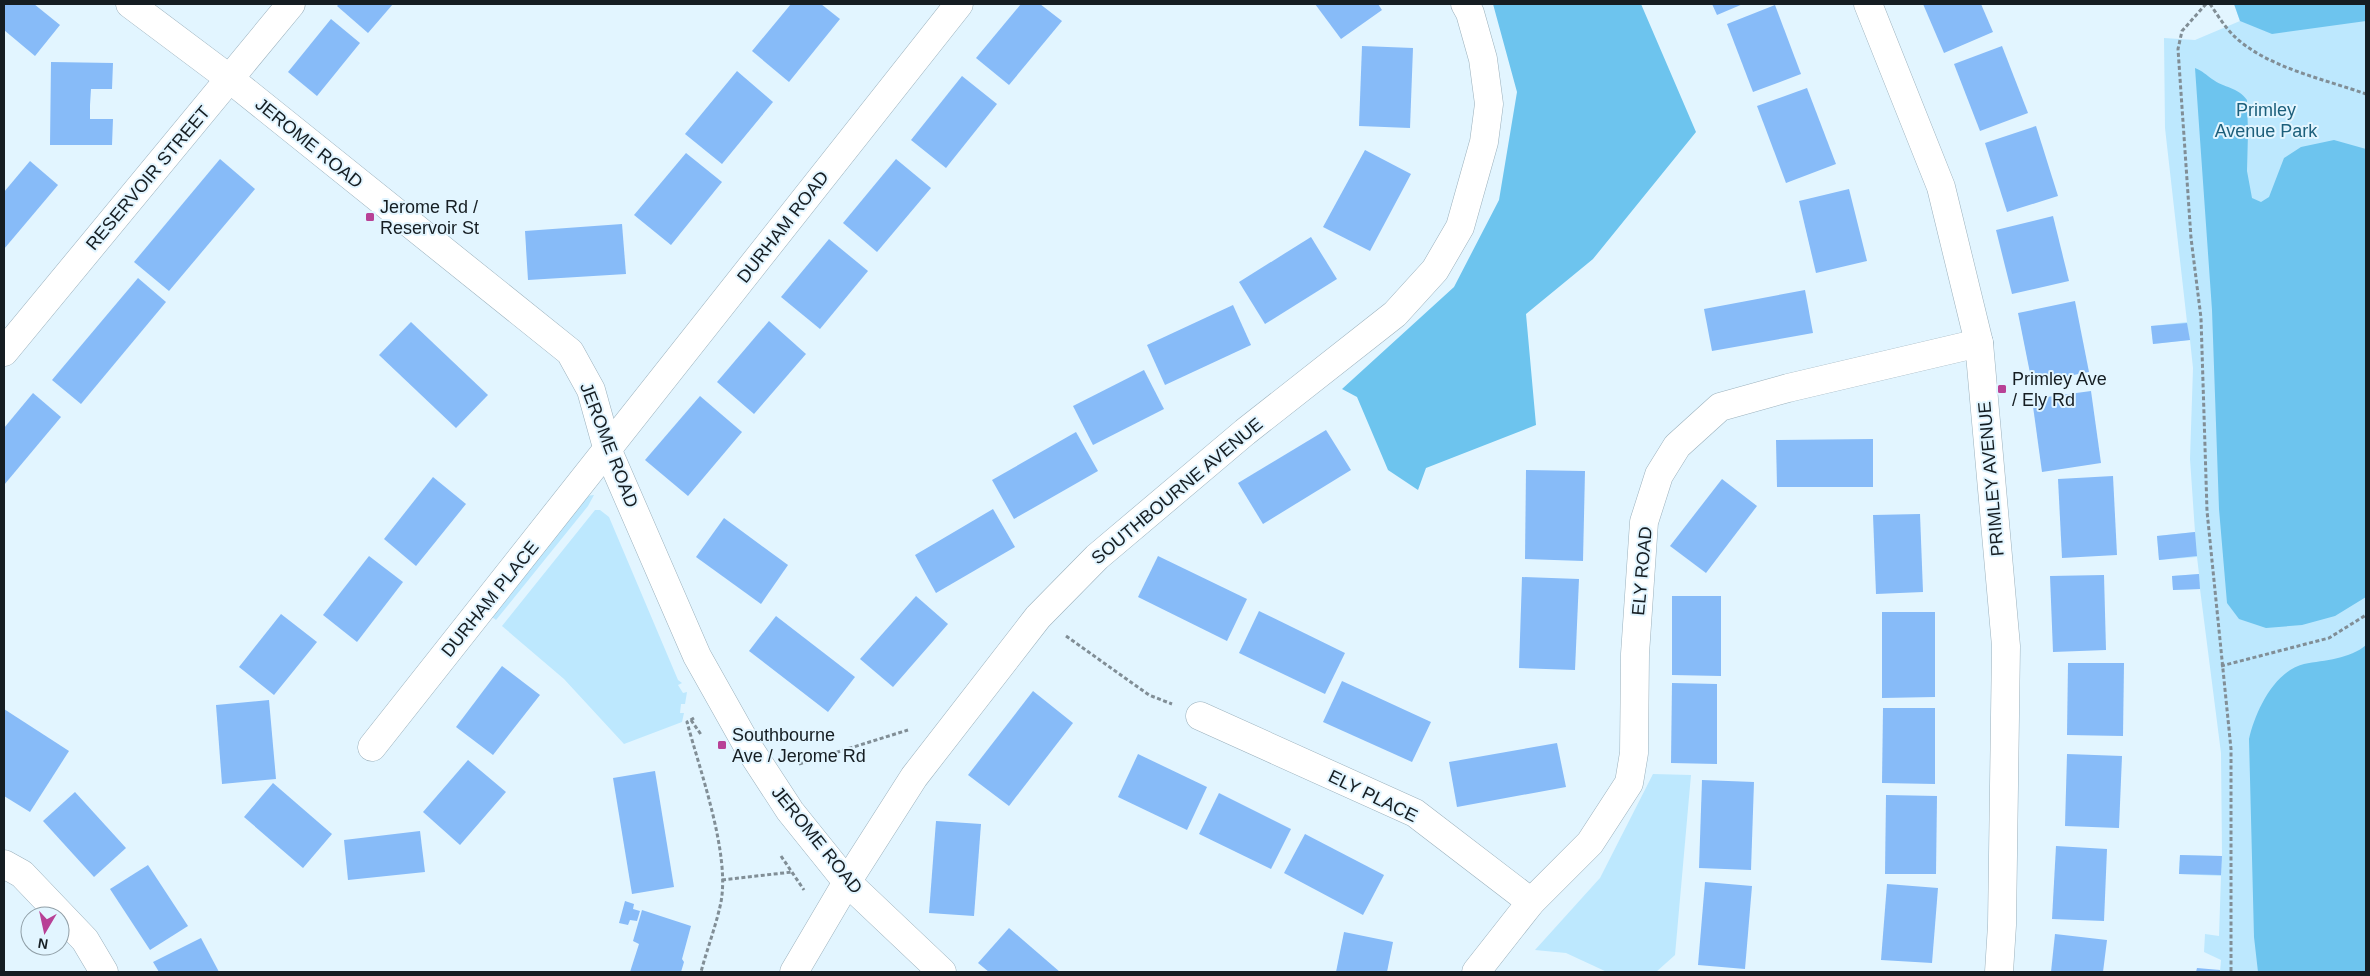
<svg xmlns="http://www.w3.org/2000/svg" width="2370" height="976" font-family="Arial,sans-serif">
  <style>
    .green { fill: #bde8fe }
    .forest { fill: #6dc4ee }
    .building { fill: #87bbf8 }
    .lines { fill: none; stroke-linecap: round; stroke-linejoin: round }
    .minor-casing { stroke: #9bb1bd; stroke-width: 29 }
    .tertiary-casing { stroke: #9bb1bd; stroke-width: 29 }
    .path { stroke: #818e96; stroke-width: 3; stroke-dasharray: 4 2.5; stroke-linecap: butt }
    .minor { stroke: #fff; stroke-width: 28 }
    .tertiary { stroke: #fff; stroke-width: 28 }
    .poi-dot { fill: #b84196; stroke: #e2f5ff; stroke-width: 2 }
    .labels { text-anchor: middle; stroke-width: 4; stroke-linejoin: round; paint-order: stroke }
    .park-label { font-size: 18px; fill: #1c5f7b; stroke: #e2f5ff }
    .street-label { font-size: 18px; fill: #151d22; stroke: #e2f5ff }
    .poi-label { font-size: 18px; fill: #151d22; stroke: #e2f5ff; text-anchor: start }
  </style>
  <rect width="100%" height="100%" fill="#e2f5ff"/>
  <g class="green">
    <path d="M2234,4H2366V972H2220L2221,960L2204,952L2205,934L2219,936L2221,876L2179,874L2180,855L2222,856L2221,753L2200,589L2173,590L2172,576L2199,574L2197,557L2159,560L2157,536L2195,532L2190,459L2193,368L2190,340L2153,344L2151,326L2187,322L2165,128L2164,38L2195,40L2240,21Z"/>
    <path d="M594,495L588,506L496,620L492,617L568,511L586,496Z"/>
    <path d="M595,510H600L609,517L678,680L682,683L678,685L683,693L687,692L685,704H681L680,713H684L682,722L624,744L564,679L502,626Z"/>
    <path d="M1653,774L1691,775L1675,955L1656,972H1607L1566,953L1535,950L1600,878Z"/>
  </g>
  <g class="forest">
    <path d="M1493,4H1641L1696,132L1593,259L1526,314L1536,425L1426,468L1418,490L1388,470L1357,397L1342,389L1454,287L1499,200L1517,92Z"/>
    <path d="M2234,4H2366V21L2272,34L2240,21Z"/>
    <path d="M2195,68C2203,71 2206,75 2212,79C2224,88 2238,87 2247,100L2248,133L2247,171L2252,198L2261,202L2269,197L2284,158L2301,147L2334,140L2366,149V597L2335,616L2302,625L2266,628L2239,619L2227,603L2219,509L2212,310Z"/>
    <path d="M2366,645V972H2258L2254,937L2249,739C2255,712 2274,671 2304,664C2325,660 2350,659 2366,645Z"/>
  </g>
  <g class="building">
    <path d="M4,4H34L60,25L35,56L4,30Z"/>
    <path d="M339,4H393L368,33L337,6Z"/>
    <path d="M791,4H821L840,19L789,82L752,51Z"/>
    <path d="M1021,4H1040L1062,21L1009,85L976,58Z"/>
    <path d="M1315,4H1378L1382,10L1341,39Z"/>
    <path d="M1712,4H1743L1717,15Z"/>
    <path d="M1923,4H1981L1993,32L1944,53Z"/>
    <path d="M1775,5L1801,74L1753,92L1727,24Z"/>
    <path d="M331,19L360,43L317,96L288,72Z"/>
    <path d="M1362,46L1413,48L1410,128L1359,126Z"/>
    <path d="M2002,46L2028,113L1980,131L1954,64Z"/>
    <path d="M51,62L113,63L112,89H91L90,105V119H113L112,145H50Z"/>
    <path d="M737,71L773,102L722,164L685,134Z"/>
    <path d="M962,76L997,104L946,168L911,140Z"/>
    <path d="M1807,88L1836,164L1786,183L1757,106Z"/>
    <path d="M2036,126L2058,196L2007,212L1985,143Z"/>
    <path d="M1365,150L1411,174L1370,251L1323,227Z"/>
    <path d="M686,153L722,182L671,245L634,215Z"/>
    <path d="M220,159L255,189L169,291L134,262Z"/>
    <path d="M896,159L931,188L877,252L843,223Z"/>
    <path d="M30,161L58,185L4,249V192Z"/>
    <path d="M1849,189L1867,261L1816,273L1799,201Z"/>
    <path d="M2053,216L2069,281L2012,294L1996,230Z"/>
    <path d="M622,224L626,274L528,280L525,231Z"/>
    <path d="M1311,237L1337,279L1265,324L1239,282Z"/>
    <path d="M829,239L868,271L820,329L781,297Z"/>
    <path d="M138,278L166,302L81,404L52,380Z"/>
    <path d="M1805,290L1813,333L1712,351L1704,309Z"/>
    <path d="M2075,301L2089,372L2032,383L2018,313Z"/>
    <path d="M1233,305L1251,345L1165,385L1147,345Z"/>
    <path d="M769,321L806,354L754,414L717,382Z"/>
    <path d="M411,322L488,395L456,428L379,355Z"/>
    <path d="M2187,323L2190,340L2153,344L2151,326Z"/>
    <path d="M1144,370L1164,409L1093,445L1073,406Z"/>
    <path d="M2091,391L2101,463L2042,472L2032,399Z"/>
    <path d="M33,393L61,417L4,485V428Z"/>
    <path d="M700,396L742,432L688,496L645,460Z"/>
    <path d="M1326,430L1351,470L1263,524L1238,483Z"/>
    <path d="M1076,432L1098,471L1014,519L992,480Z"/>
    <path d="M1873,439V487H1777L1776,440Z"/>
    <path d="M1526,470L1585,471L1583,561L1525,559Z"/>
    <path d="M2113,476L2117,555L2062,558L2058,479Z"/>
    <path d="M433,477L466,504L416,566L384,539Z"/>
    <path d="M1722,479L1757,506L1706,573L1670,546Z"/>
    <path d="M993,509L1015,547L936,593L915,555Z"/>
    <path d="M1920,514L1923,592L1876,594L1873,515Z"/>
    <path d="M724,518L788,565L761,604L696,557Z"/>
    <path d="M2195,532L2197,556L2159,560L2157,536Z"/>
    <path d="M369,556L403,582L357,642L323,615Z"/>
    <path d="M1158,556L1247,599L1227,641L1138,597Z"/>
    <path d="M2199,574L2200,589L2173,590L2172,576Z"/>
    <path d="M2104,575L2106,650L2053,652L2050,576Z"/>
    <path d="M1522,577L1579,579L1575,670L1519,668Z"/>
    <path d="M916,596L948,624L893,687L860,659Z"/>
    <path d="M1672,596H1721V676L1672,675Z"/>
    <path d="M1259,611L1345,653L1325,694L1239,653Z"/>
    <path d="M1882,612H1935V697L1882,698Z"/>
    <path d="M281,614L317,642L274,695L239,667Z"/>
    <path d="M776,616L855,677L828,712L749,651Z"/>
    <path d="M2068,663H2124L2123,736L2067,735Z"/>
    <path d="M502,666L540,695L493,755L456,727Z"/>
    <path d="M1342,681L1431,722L1412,762L1323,722Z"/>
    <path d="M1672,683L1717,684V764L1671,763Z"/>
    <path d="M1033,691L1073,723L1009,806L968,775Z"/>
    <path d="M269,700L276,779L222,784L216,705Z"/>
    <path d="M1883,708H1935V784L1882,783Z"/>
    <path d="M4,709L69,751L30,812L4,796Z"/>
    <path d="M1557,743L1566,787L1457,807L1449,762Z"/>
    <path d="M1138,754L1207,787L1187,830L1118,797Z"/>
    <path d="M2067,754L2122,756L2119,828L2065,826Z"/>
    <path d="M468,760L506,792L460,845L423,812Z"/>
    <path d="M655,771L674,887L632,894L613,778Z"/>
    <path d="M1702,780L1754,782L1751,870L1699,868Z"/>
    <path d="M273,783L332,834L303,868L244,817Z"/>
    <path d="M75,792L126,848L94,877L43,821Z"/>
    <path d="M1219,793L1291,829L1271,869L1199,834Z"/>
    <path d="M1886,795L1937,796L1936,874H1885Z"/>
    <path d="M936,821L981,824L974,916L929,913Z"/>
    <path d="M420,831L425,872L348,880L344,840Z"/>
    <path d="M1305,834L1384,875L1363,915L1284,873Z"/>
    <path d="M2056,846L2107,849L2104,921L2052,919Z"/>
    <path d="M2180,855L2222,856L2221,875L2179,874Z"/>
    <path d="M148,865L188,926L150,950L110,889Z"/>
    <path d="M1705,882L1752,886L1745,969L1698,965Z"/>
    <path d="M1887,884L1938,888L1932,963L1881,960Z"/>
    <path d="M625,901L634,904L633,909L640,911L637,921L630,920L628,925L619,923Z"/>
    <path d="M642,910L691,926L682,959L684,962L681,972H630L639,944L633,941Z"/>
    <path d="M1009,928L1060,972H989L978,963Z"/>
    <path d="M1344,932L1393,942L1387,972H1336Z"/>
    <path d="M2055,934L2107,940L2103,972H2051Z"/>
    <path d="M201,938L219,972H159L153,962Z"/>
    <path d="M2197,968L2220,970V972H2196Z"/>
  </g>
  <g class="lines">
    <defs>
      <g id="minor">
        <path d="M130,4L230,79L570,352L591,390L608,451L697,656L747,745L790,811L847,882L942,972"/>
        <path d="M1868,4L1941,187L1979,343L2006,646L2002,925L1999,972"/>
        <path d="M4,352L291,4"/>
        <path d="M1200,716L1415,813L1531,902"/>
        <path d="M372,747L959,4"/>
        <path d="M794,972L847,882L914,777L1038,617L1097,557L1245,432L1395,314L1435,270L1460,227L1484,142L1489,104L1483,59L1470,13L1465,4"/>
        <path d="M1476,972L1531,902L1590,843L1629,783L1634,753L1635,654L1644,522L1659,475L1677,446L1720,407L1788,388L1979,343"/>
      </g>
      <path id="tertiary" d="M4,864L22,874L85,940L104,972"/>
    </defs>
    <use href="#minor" class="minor-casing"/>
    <use href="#tertiary" class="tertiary-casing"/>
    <g class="path">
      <path d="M2206,4L2182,31L2178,49L2191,238L2201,318L2207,511L2231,749V972"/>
      <path d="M2210,4C2217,14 2224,26 2233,35C2265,67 2324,79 2366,94"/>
      <path d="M1066,636L1149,695L1172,704"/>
      <path d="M2221,666L2329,638L2366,615"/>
      <path d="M694,718L687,722C700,771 730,853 721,902C716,926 707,949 701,972"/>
      <path d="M691,720L702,736"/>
      <path d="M799,764L908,730"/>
      <path d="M781,856L804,890"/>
      <path d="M722,880L792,872"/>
    </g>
    <use href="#minor" class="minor"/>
    <use href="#tertiary" class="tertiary"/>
  </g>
  <g class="poi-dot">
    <rect x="365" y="212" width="10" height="10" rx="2.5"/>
    <rect x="1997" y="384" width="10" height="10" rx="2.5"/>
    <rect x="717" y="740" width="10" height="10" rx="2.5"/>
  </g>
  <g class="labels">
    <g class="park-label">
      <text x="2266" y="116">Primley<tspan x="2266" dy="21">Avenue Park</tspan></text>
    </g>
    <g class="street-label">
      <text transform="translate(309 143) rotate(39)" y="6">JEROME ROAD</text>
      <text transform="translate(148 178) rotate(-50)" y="6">RESERVOIR STREET</text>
      <text transform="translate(783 227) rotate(-52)" y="6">DURHAM ROAD</text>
      <text transform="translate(609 445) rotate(69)" y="6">JEROME ROAD</text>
      <text transform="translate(1991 479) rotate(-95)" y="6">PRIMLEY AVENUE</text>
      <text transform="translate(1177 491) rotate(-40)" y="6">SOUTHBOURNE AVENUE</text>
      <text transform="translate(1642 571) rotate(-85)" y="6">ELY ROAD</text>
      <text transform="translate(490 599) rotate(-51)" y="6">DURHAM PLACE</text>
      <text transform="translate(1373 796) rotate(26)" y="6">ELY PLACE</text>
      <text transform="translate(817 840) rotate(51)" y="6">JEROME ROAD</text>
    </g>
    <g class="poi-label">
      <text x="380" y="213">Jerome Rd /<tspan x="380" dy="21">Reservoir St</tspan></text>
      <text x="2012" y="385">Primley Ave<tspan x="2012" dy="21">/ Ely Rd</tspan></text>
      <text x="732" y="741">Southbourne<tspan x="732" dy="21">Ave / Jerome Rd</tspan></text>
    </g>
  </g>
  <rect width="2370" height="976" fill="none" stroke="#151d22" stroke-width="10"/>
  <g transform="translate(45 931) rotate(189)"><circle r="24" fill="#e2f5ff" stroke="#909fa7"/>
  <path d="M0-4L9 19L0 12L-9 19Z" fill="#b84196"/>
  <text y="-8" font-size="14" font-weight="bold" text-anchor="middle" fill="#151d22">N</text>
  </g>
</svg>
